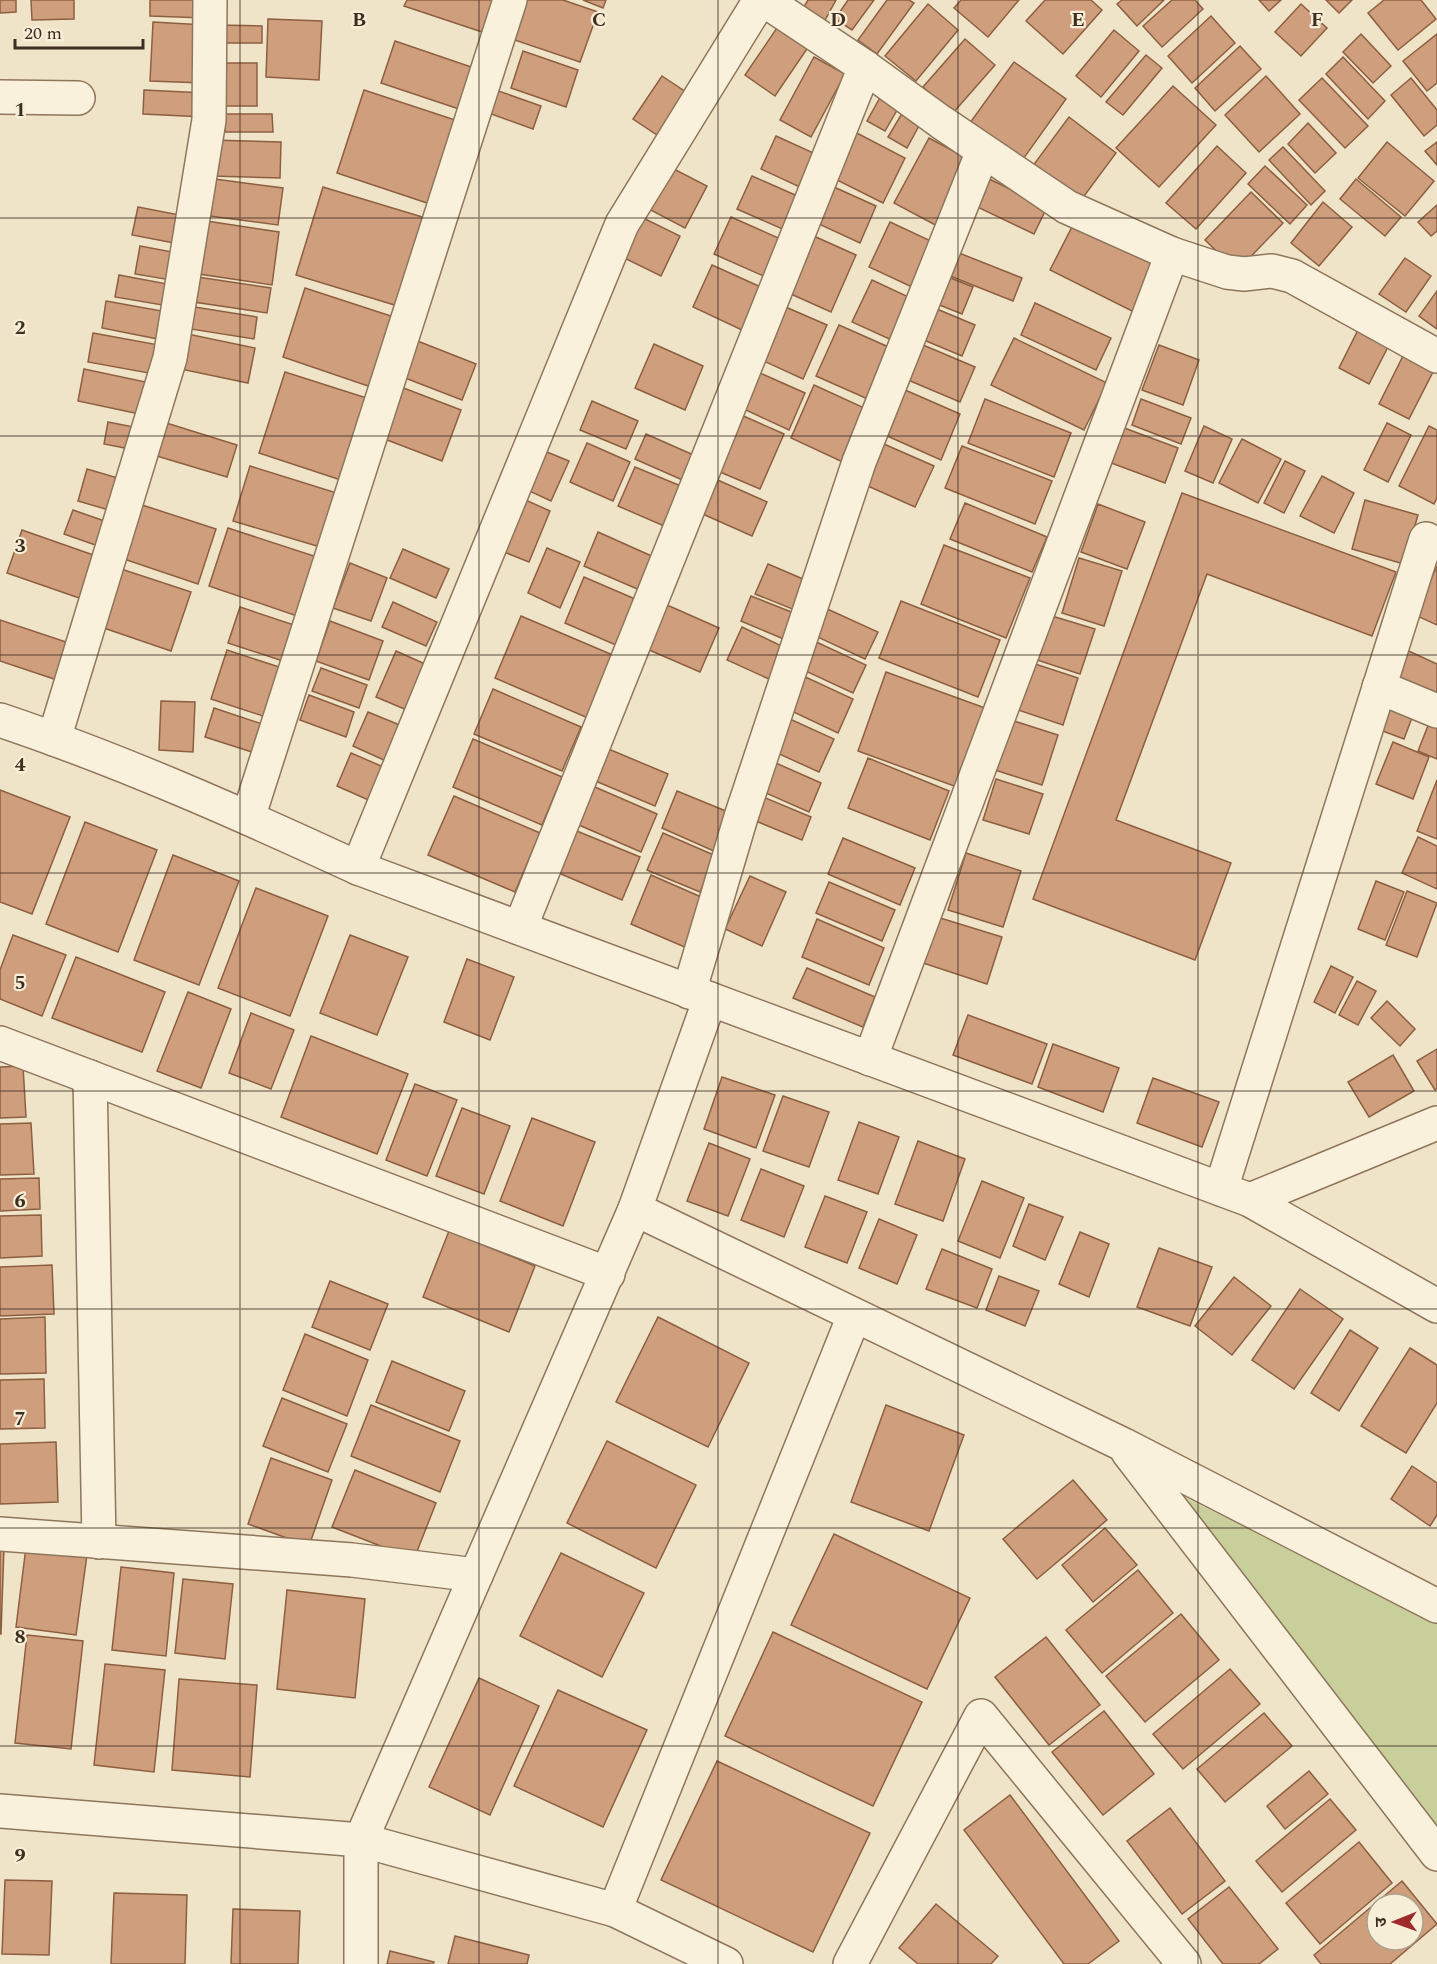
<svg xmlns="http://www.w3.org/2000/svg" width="1437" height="1964" font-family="Spectral,'Noto Sans Devanagari',serif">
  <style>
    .green { fill: #c9cf9b }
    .building { fill: #cf9f7d; stroke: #8d5f41; stroke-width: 1.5; fill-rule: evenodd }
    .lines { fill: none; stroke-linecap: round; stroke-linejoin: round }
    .minor-casing { stroke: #8d765c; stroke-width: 36 }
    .minor { stroke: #faf1dc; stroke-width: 33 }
    .grid { fill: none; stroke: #3d2e20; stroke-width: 1.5; stroke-opacity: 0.55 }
    .grid-label { font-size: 20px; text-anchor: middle; font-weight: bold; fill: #3d2e20; stroke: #f7eed8; stroke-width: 4.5; stroke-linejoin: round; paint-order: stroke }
  </style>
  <rect width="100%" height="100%" fill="#f0e4c8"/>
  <path class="green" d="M1172,1491L1437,1624V1836Z"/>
  <g class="building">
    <path d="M0,0H16V12L0,13Z"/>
    <path d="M31,0H74V19L32,20Z"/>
    <path d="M150,0H205V18L150,16Z"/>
    <path d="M407,0H502L491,35L404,6Z"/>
    <path d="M515,0H563L598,12L580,62L503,36Z"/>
    <path d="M583,0H606L603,8Z"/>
    <path d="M808,0H836L824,22L802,10Z"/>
    <path d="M848,0H874L852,30L835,19Z"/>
    <path d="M887,0H909L914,3L877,54L858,40Z"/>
    <path d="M961,0H1019L988,37L954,8Z"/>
    <path d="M1045,0H1091L1102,10L1063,54L1026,21Z"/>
    <path d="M1122,0H1164L1137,26L1117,4Z"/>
    <path d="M1172,0H1195L1203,9L1162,47L1143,26Z"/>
    <path d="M1259,0H1281L1269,11Z"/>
    <path d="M1326,0H1352L1339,13Z"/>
    <path d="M1384,0H1421L1436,19L1398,50L1368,13Z"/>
    <path d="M928,4L958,30L916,81L885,56Z"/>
    <path d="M1301,4L1327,28L1301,56L1275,32Z"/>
    <path d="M1211,16L1235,43L1192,83L1168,56Z"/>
    <path d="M268,19L322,21L319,80L266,77Z"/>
    <path d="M153,22L205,25L203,83L150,81Z"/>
    <path d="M781,22L811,43L775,96L745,75Z"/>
    <path d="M217,25L262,26V43H216Z"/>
    <path d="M1114,30L1139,51L1101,97L1076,76Z"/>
    <path d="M1361,34L1391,66L1373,83L1343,52Z"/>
    <path d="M1437,34V83L1427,91L1403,61Z"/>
    <path d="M965,39L995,65L953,113L923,87Z"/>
    <path d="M395,41L477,69L462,110L381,83Z"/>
    <path d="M1240,46L1261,69L1215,111L1195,88Z"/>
    <path d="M523,51L578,70L566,107L511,88Z"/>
    <path d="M1146,55L1162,68L1123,115L1106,102Z"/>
    <path d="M814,57L845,74L811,137L780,120Z"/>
    <path d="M1343,57L1385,101L1368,119L1326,74Z"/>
    <path d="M1014,62L1066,99L1016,169L964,131Z"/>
    <path d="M216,63H257V106H215Z"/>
    <path d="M662,76L695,98L666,141L633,119Z"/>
    <path d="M1266,76L1300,114L1259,152L1225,115Z"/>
    <path d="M1322,78L1368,126L1345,148L1299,100Z"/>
    <path d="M1411,78L1437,110V125L1424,136L1391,95Z"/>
    <path d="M1173,86L1216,125L1159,187L1116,148Z"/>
    <path d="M490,88L541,106L533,129L483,111Z"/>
    <path d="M144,90L205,93L204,117L143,114Z"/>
    <path d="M364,90L458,121L430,204L337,173Z"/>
    <path d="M882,94L900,105L885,131L867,121Z"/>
    <path d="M904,110L922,120L907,148L888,137Z"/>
    <path d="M224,114H272L273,132H225Z"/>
    <path d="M1069,117L1116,153L1076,207L1029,171Z"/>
    <path d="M1308,123L1336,153L1315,173L1288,144Z"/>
    <path d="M851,130L905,158L883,203L827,175Z"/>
    <path d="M776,136L818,155L802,188L761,169Z"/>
    <path d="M929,138L974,162L939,227L894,203Z"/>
    <path d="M212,140L281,142L280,178L211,176Z"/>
    <path d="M1387,142L1434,181L1405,216L1358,178Z"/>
    <path d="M1437,142V165L1425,151Z"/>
    <path d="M1217,146L1246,173L1196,229L1166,203Z"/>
    <path d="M1283,147L1325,191L1311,205L1269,160Z"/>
    <path d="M664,164L707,186L685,228L643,206Z"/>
    <path d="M1265,166L1307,205L1290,224L1248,184Z"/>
    <path d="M752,176L802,198L787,231L737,209Z"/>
    <path d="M983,176L1047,207L1034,234L971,204Z"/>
    <path d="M207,178L283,188L278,225L202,215Z"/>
    <path d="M1356,179L1401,217L1385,236L1340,199Z"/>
    <path d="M825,183L876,206L860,243L808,219Z"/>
    <path d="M323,187L429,219L401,307L296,275Z"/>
    <path d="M1251,192L1283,223L1237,271L1205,240Z"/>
    <path d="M1323,202L1352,227L1319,266L1291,243Z"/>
    <path d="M1437,205V231L1431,236L1418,222Z"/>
    <path d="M138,207L190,217L185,245L132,235Z"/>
    <path d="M637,215L680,236L661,276L618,255Z"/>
    <path d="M731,217L785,241L768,278L714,254Z"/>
    <path d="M1077,217L1163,260L1136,313L1050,270Z"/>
    <path d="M200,220L279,232L272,285L192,273Z"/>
    <path d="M890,222L933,242L912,287L869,267Z"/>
    <path d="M807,233L856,255L831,312L782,290Z"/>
    <path d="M140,246L183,254L177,281L135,274Z"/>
    <path d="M949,249L1022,278L1013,301L940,272Z"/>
    <path d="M1405,258L1431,276L1406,312L1379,294Z"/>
    <path d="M712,265L763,288L744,331L693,307Z"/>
    <path d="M938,273L973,287L962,314L927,300Z"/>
    <path d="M119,275L178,286L174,307L115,297Z"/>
    <path d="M191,276L271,288L267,313L187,301Z"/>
    <path d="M872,280L915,300L896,342L852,322Z"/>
    <path d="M305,288L397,318L374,388L283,357Z"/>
    <path d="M1437,291V329L1419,316Z"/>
    <path d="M106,301L173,313L168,341L102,328Z"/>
    <path d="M1035,303L1111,338L1096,370L1021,335Z"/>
    <path d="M925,304L975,325L962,356L912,335Z"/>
    <path d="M182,305L257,317L254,339L178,327Z"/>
    <path d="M781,305L827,325L803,379L757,358Z"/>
    <path d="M1362,322L1393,337L1369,384L1339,368Z"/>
    <path d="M839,325L893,349L870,400L816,376Z"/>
    <path d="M178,332L255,348L248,383L171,367Z"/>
    <path d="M93,333L159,345L154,374L88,362Z"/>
    <path d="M1014,338L1107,383L1084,430L991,385Z"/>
    <path d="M415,340L476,364L462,400L400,376Z"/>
    <path d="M916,342L975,367L960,402L901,377Z"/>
    <path d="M654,344L703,366L685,410L635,388Z"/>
    <path d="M1159,345L1199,360L1183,405L1142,390Z"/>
    <path d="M1407,348L1437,364L1409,419L1379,404Z"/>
    <path d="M84,369L155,384L149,416L78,401Z"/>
    <path d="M751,369L805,393L789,430L735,405Z"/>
    <path d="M285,372L376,401L350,483L259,453Z"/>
    <path d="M814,385L871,411L847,464L791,438Z"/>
    <path d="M896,386L960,414L941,460L876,431Z"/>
    <path d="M401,387L461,410L442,461L382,438Z"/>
    <path d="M985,399L1071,433L1054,477L968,443Z"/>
    <path d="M1141,399L1191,418L1181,444L1132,425Z"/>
    <path d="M592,401L638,421L626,449L580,430Z"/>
    <path d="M730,410L784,434L760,489L706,466Z"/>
    <path d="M160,421L237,445L227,477L150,454Z"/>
    <path d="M108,422L144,429L140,451L104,444Z"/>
    <path d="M1387,423L1411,435L1388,482L1364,470Z"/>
    <path d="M1119,426L1178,448L1165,483L1106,461Z"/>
    <path d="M1204,426L1232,439L1213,483L1185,471Z"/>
    <path d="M1429,426L1437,430V498L1434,504L1399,486Z"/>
    <path d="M646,434L698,457L687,482L635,459Z"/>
    <path d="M1242,439L1281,459L1258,503L1219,483Z"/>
    <path d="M877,441L934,466L915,507L859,482Z"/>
    <path d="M587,443L630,462L613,501L570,482Z"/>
    <path d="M962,446L1052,481L1035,524L945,488Z"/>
    <path d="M542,450L569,461L551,501L525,489Z"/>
    <path d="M1285,461L1305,471L1284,513L1264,503Z"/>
    <path d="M250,466L343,495L327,549L233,521Z"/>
    <path d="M635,467L688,489L671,529L618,506Z"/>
    <path d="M87,469L128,481L119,513L78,501Z"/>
    <path d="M1322,476L1354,493L1334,533L1300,516Z"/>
    <path d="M711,477L767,502L752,536L696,511Z"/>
    <path d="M1182,493L1396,572L1372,636L1207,574L1116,820L1231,863L1195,960L1033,899Z"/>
    <path d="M521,498L550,511L529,562L499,550Z"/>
    <path d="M1365,500L1418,515L1404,564L1352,549Z"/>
    <path d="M133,502L216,529L198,584L115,556Z"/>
    <path d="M965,503L1047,537L1032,572L950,539Z"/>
    <path d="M1098,504L1145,522L1127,569L1081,552Z"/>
    <path d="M73,510L113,524L104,548L64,534Z"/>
    <path d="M228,528L326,560L306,619L209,586Z"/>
    <path d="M22,530L99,557L85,600L7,573Z"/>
    <path d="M598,532L656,558L642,591L584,566Z"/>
    <path d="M944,545L1030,578L1006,638L921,604Z"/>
    <path d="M547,548L580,562L560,608L528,593Z"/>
    <path d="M403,549L449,569L436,598L390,578Z"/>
    <path d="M1079,558L1122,571L1104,626L1062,613Z"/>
    <path d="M350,563L387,578L371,621L333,608Z"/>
    <path d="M768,564L817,585L805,614L755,594Z"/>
    <path d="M112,566L191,592L171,651L92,624Z"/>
    <path d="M1437,566V625L1415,615Z"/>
    <path d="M584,577L635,599L616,645L565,623Z"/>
    <path d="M751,596L804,617L793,643L741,621Z"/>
    <path d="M901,601L1000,640L978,697L879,658Z"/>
    <path d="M393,602L437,622L426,646L382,627Z"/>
    <path d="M667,605L719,628L700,672L647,649Z"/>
    <path d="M240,607L303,628L292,664L228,643Z"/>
    <path d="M823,607L878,632L865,659L811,634Z"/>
    <path d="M1042,613L1095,629L1080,674L1028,657Z"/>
    <path d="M521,616L615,656L588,718L495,678Z"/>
    <path d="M0,620L75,645L63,682L0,661Z"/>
    <path d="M330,621L383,641L369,680L316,661Z"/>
    <path d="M742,627L794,652L780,684L727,660Z"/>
    <path d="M812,640L866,665L853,693L799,668Z"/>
    <path d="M1398,646L1437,664V694L1383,680Z"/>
    <path d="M227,650L282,668L266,717L211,699Z"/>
    <path d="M396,651L434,668L414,713L376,697Z"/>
    <path d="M1026,661L1078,678L1063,725L1012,708Z"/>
    <path d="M321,668L367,685L359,708L312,691Z"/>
    <path d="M886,672L985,708L957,787L858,751Z"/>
    <path d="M799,674L853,699L838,733L783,707Z"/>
    <path d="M493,689L581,727L562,771L474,734Z"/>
    <path d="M309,695L354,712L346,737L300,720Z"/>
    <path d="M1385,695L1416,707L1404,739L1372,727Z"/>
    <path d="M161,701L195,702L193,752L159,750Z"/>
    <path d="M214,708L265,725L255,753L205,737Z"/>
    <path d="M368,712L402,726L386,761L353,746Z"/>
    <path d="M1433,713L1437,714V759L1418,751Z"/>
    <path d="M781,715L834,739L819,772L766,748Z"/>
    <path d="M1011,720L1058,735L1042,785L995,770Z"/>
    <path d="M473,739L562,777L542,825L453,787Z"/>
    <path d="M1393,742L1429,757L1413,799L1376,784Z"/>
    <path d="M599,745L668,774L655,806L586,777Z"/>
    <path d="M351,753L388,769L373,802L337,786Z"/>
    <path d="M868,758L949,791L930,840L848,808Z"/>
    <path d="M769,760L821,783L809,812L757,789Z"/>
    <path d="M996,779L1043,794L1029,834L983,820Z"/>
    <path d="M1437,780V839L1417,831Z"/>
    <path d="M588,784L657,814L641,852L572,822Z"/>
    <path d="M0,790L70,817L32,914L0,902Z"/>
    <path d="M677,791L733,814L716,852L662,828Z"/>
    <path d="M756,794L811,817L802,840L746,817Z"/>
    <path d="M454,796L540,833L515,892L428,855Z"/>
    <path d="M85,822L157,850L118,952L46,924Z"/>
    <path d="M572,829L640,857L622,900L554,871Z"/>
    <path d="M663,833L716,856L700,892L647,870Z"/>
    <path d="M1418,837L1437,846V889L1402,873Z"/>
    <path d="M843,838L915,868L900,905L828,874Z"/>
    <path d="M966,853L1021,871L1003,927L948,910Z"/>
    <path d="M173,855L239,881L199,985L134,960Z"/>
    <path d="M651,875L708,900L687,948L631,924Z"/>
    <path d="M750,876L786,892L762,946L725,929Z"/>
    <path d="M1376,881L1404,892L1385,940L1358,929Z"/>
    <path d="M829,882L895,910L882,941L816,913Z"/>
    <path d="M256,888L328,916L290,1016L218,988Z"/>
    <path d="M1407,891L1437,903L1417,957L1386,945Z"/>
    <path d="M937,917L1002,937L987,984L923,963Z"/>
    <path d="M817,919L884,948L869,985L802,957Z"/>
    <path d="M13,935L66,955L42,1016L0,999V970Z"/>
    <path d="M350,935L408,957L377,1035L320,1013Z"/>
    <path d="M76,957L165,992L142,1052L52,1018Z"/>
    <path d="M467,959L514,977L490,1040L444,1022Z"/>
    <path d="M1331,966L1353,977L1335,1013L1314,1002Z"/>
    <path d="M807,968L875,997L863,1027L793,998Z"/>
    <path d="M1357,981L1376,991L1358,1025L1339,1015Z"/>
    <path d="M188,992L231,1009L201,1088L157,1071Z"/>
    <path d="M1387,1001L1415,1029L1400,1046L1371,1018Z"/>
    <path d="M251,1013L294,1030L271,1089L229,1073Z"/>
    <path d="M968,1015L1047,1044L1032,1084L953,1055Z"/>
    <path d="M311,1036L408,1074L377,1154L281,1117Z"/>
    <path d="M1053,1044L1119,1068L1103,1112L1038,1087Z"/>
    <path d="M1437,1049V1088L1435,1090L1417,1061Z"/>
    <path d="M1393,1055L1414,1091L1369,1117L1348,1082Z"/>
    <path d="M23,1066L26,1117L0,1118V1067Z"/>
    <path d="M722,1077L775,1095L756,1148L704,1129Z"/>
    <path d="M1153,1078L1219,1102L1202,1147L1137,1123Z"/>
    <path d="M415,1084L457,1100L427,1176L386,1160Z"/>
    <path d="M783,1096L829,1112L809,1167L763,1151Z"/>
    <path d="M462,1108L510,1126L484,1194L436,1176Z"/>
    <path d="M532,1118L595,1142L563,1226L500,1201Z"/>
    <path d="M859,1122L899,1137L878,1194L838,1180Z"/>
    <path d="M31,1123L34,1174L0,1175V1124Z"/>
    <path d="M918,1141L965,1159L943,1221L895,1204Z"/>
    <path d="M709,1143L750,1159L728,1216L687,1201Z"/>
    <path d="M761,1169L804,1186L784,1237L741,1220Z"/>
    <path d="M39,1178L40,1209L0,1211V1179Z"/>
    <path d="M982,1181L1024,1198L1000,1258L958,1241Z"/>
    <path d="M825,1196L867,1212L847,1263L805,1247Z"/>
    <path d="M1029,1204L1063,1217L1045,1260L1013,1246Z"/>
    <path d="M41,1215L42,1256L0,1258V1216Z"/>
    <path d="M879,1219L917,1235L897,1284L859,1268Z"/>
    <path d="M449,1231L535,1266L509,1332L423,1297Z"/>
    <path d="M1080,1232L1109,1244L1089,1297L1059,1284Z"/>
    <path d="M1159,1248L1212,1267L1190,1326L1137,1307Z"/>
    <path d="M942,1249L992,1269L977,1308L926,1289Z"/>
    <path d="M52,1265L54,1314L0,1316V1267Z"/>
    <path d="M999,1276L1039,1291L1025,1326L986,1310Z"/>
    <path d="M1234,1277L1271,1306L1232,1355L1195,1326Z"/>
    <path d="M330,1281L388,1304L370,1350L312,1327Z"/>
    <path d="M1300,1289L1343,1319L1294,1389L1252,1360Z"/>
    <path d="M45,1317L46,1373L0,1374V1319Z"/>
    <path d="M658,1317L749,1363L708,1447L616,1402Z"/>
    <path d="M1350,1330L1378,1348L1339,1411L1311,1393Z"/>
    <path d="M305,1334L368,1360L347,1416L283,1390Z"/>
    <path d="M1410,1348L1437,1365V1403L1406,1453L1361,1426Z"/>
    <path d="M392,1361L465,1391L449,1431L376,1402Z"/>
    <path d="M44,1379L45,1428L0,1429V1380Z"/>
    <path d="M282,1398L347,1424L328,1472L263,1446Z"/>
    <path d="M371,1405L460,1441L440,1492L351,1456Z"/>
    <path d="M886,1405L964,1435L929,1531L851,1502Z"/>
    <path d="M607,1441L696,1485L656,1568L567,1523Z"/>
    <path d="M56,1442L58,1502L0,1504V1444Z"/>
    <path d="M271,1458L332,1480L309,1546L248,1524Z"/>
    <path d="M1412,1466L1437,1483V1515L1430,1526L1391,1499Z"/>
    <path d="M355,1470L436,1503L414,1559L332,1527Z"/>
    <path d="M1073,1480L1107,1520L1037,1579L1003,1539Z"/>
    <path d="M1105,1528L1137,1565L1093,1602L1062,1565Z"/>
    <path d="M834,1534L970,1598L927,1689L791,1625Z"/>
    <path d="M0,1547H4L1,1634H0Z"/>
    <path d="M26,1547L87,1555L76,1635L16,1627Z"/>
    <path d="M561,1553L644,1593L602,1677L520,1636Z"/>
    <path d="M121,1567L174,1573L166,1656L112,1650Z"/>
    <path d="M1138,1570L1173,1613L1102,1673L1066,1630Z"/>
    <path d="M183,1579L233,1584L225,1659L175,1653Z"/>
    <path d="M287,1590L365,1599L355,1698L277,1689Z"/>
    <path d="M1181,1614L1219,1660L1145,1722L1106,1676Z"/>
    <path d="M773,1632L922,1702L873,1806L725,1736Z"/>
    <path d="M27,1635L83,1641L71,1749L15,1743Z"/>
    <path d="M1046,1637L1100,1705L1049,1745L995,1677Z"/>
    <path d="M105,1664L165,1670L154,1772L94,1765Z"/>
    <path d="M1230,1669L1260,1704L1183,1769L1153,1734Z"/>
    <path d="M479,1678L539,1706L490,1815L429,1787Z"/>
    <path d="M179,1679L257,1685L250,1777L172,1770Z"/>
    <path d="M558,1690L647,1730L603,1827L514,1786Z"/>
    <path d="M1104,1711L1154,1774L1103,1815L1052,1752Z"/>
    <path d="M1264,1713L1292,1746L1225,1802L1197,1769Z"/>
    <path d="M717,1761L870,1833L813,1952L661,1880Z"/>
    <path d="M1309,1771L1328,1794L1285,1829L1267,1806Z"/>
    <path d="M1010,1795L1119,1941L1088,1964H1064L964,1830Z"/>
    <path d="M1330,1799L1356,1830L1282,1892L1256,1861Z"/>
    <path d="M1170,1808L1225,1881L1182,1914L1127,1841Z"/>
    <path d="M1359,1842L1392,1883L1320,1944L1286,1903Z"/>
    <path d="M5,1880L52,1881L49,1955L2,1954Z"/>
    <path d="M1402,1881L1437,1924L1390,1964H1321L1314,1955ZM1377,1904H1413V1940H1377Z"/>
    <path d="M1229,1887L1278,1949L1259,1964H1223L1188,1919Z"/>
    <path d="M114,1893L187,1895L185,1964H111Z"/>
    <path d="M936,1904L998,1956L991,1964H918L899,1948Z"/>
    <path d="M233,1909L300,1911L298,1964H231Z"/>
    <path d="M455,1936L529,1955L527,1964H448Z"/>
    <path d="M390,1951L434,1962L433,1964H387Z"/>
  </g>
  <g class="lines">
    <defs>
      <g id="minor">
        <path d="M764,0L865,67L941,122L1067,207L1172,254L1227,272L1244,274L1272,271L1292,276L1437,356"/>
        <path d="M0,97L78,98"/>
        <path d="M1379,687L1437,711"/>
        <path d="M0,720C122,761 241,814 358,868L1250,1200L1437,1306"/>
        <path d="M54,739L170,358L209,120L210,0"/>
        <path d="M248,818L510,0"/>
        <path d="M358,868L622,224L760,0"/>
        <path d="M520,928L865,67"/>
        <path d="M689,992L741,817L859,462L983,151"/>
        <path d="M0,1043L608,1274"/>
        <path d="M870,1059L1172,254"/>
        <path d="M90,1077L99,1542"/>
        <path d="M1221,1189L1426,539L1437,544"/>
        <path d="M1250,1200L1437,1123"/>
        <path d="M635,1209L1124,1445L1437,1606"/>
        <path d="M1128,1452L1437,1854"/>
        <path d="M0,1534L352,1560L476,1575"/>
        <path d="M0,1811L361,1840L615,1910L726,1964"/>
        <path d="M615,1910L854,1316"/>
        <path d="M361,1964V1840L635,1209L710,999"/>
        <path d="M850,1964L981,1716L1184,1964"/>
      </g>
    </defs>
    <use href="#minor" class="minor-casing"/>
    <use href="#minor" class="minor"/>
  </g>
  <path class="grid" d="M240,0V1964M479,0V1964M718,0V1964M958,0V1964M1198,0V1964M0,218H1437M0,436H1437M0,655H1437M0,873H1437M0,1091H1437M0,1309H1437M0,1528H1437M0,1746H1437"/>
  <g class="grid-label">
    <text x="359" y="26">B</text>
    <text x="599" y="26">C</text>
    <text x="838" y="26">D</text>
    <text x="1078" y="26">E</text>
    <text x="1317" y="26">F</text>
    <text x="20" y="116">1</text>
    <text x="20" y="334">2</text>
    <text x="20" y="552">3</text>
    <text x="20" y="771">4</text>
    <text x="20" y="989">5</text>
    <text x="20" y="1207">6</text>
    <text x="20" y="1425">7</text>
    <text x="20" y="1643">8</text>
    <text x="20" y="1862">9</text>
  </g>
  <g transform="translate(1395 1922) rotate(269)"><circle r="28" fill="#f7eed8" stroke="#ada18e" stroke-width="1.5"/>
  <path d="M0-4.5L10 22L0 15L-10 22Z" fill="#9e2a2b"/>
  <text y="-9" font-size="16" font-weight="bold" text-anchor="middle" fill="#3d2e20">उ</text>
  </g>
  <path d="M15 39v9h128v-9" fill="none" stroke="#3d2e20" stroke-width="3"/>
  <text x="24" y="39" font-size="18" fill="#3d2e20" stroke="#f7eed8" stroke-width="4.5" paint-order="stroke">20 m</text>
</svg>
